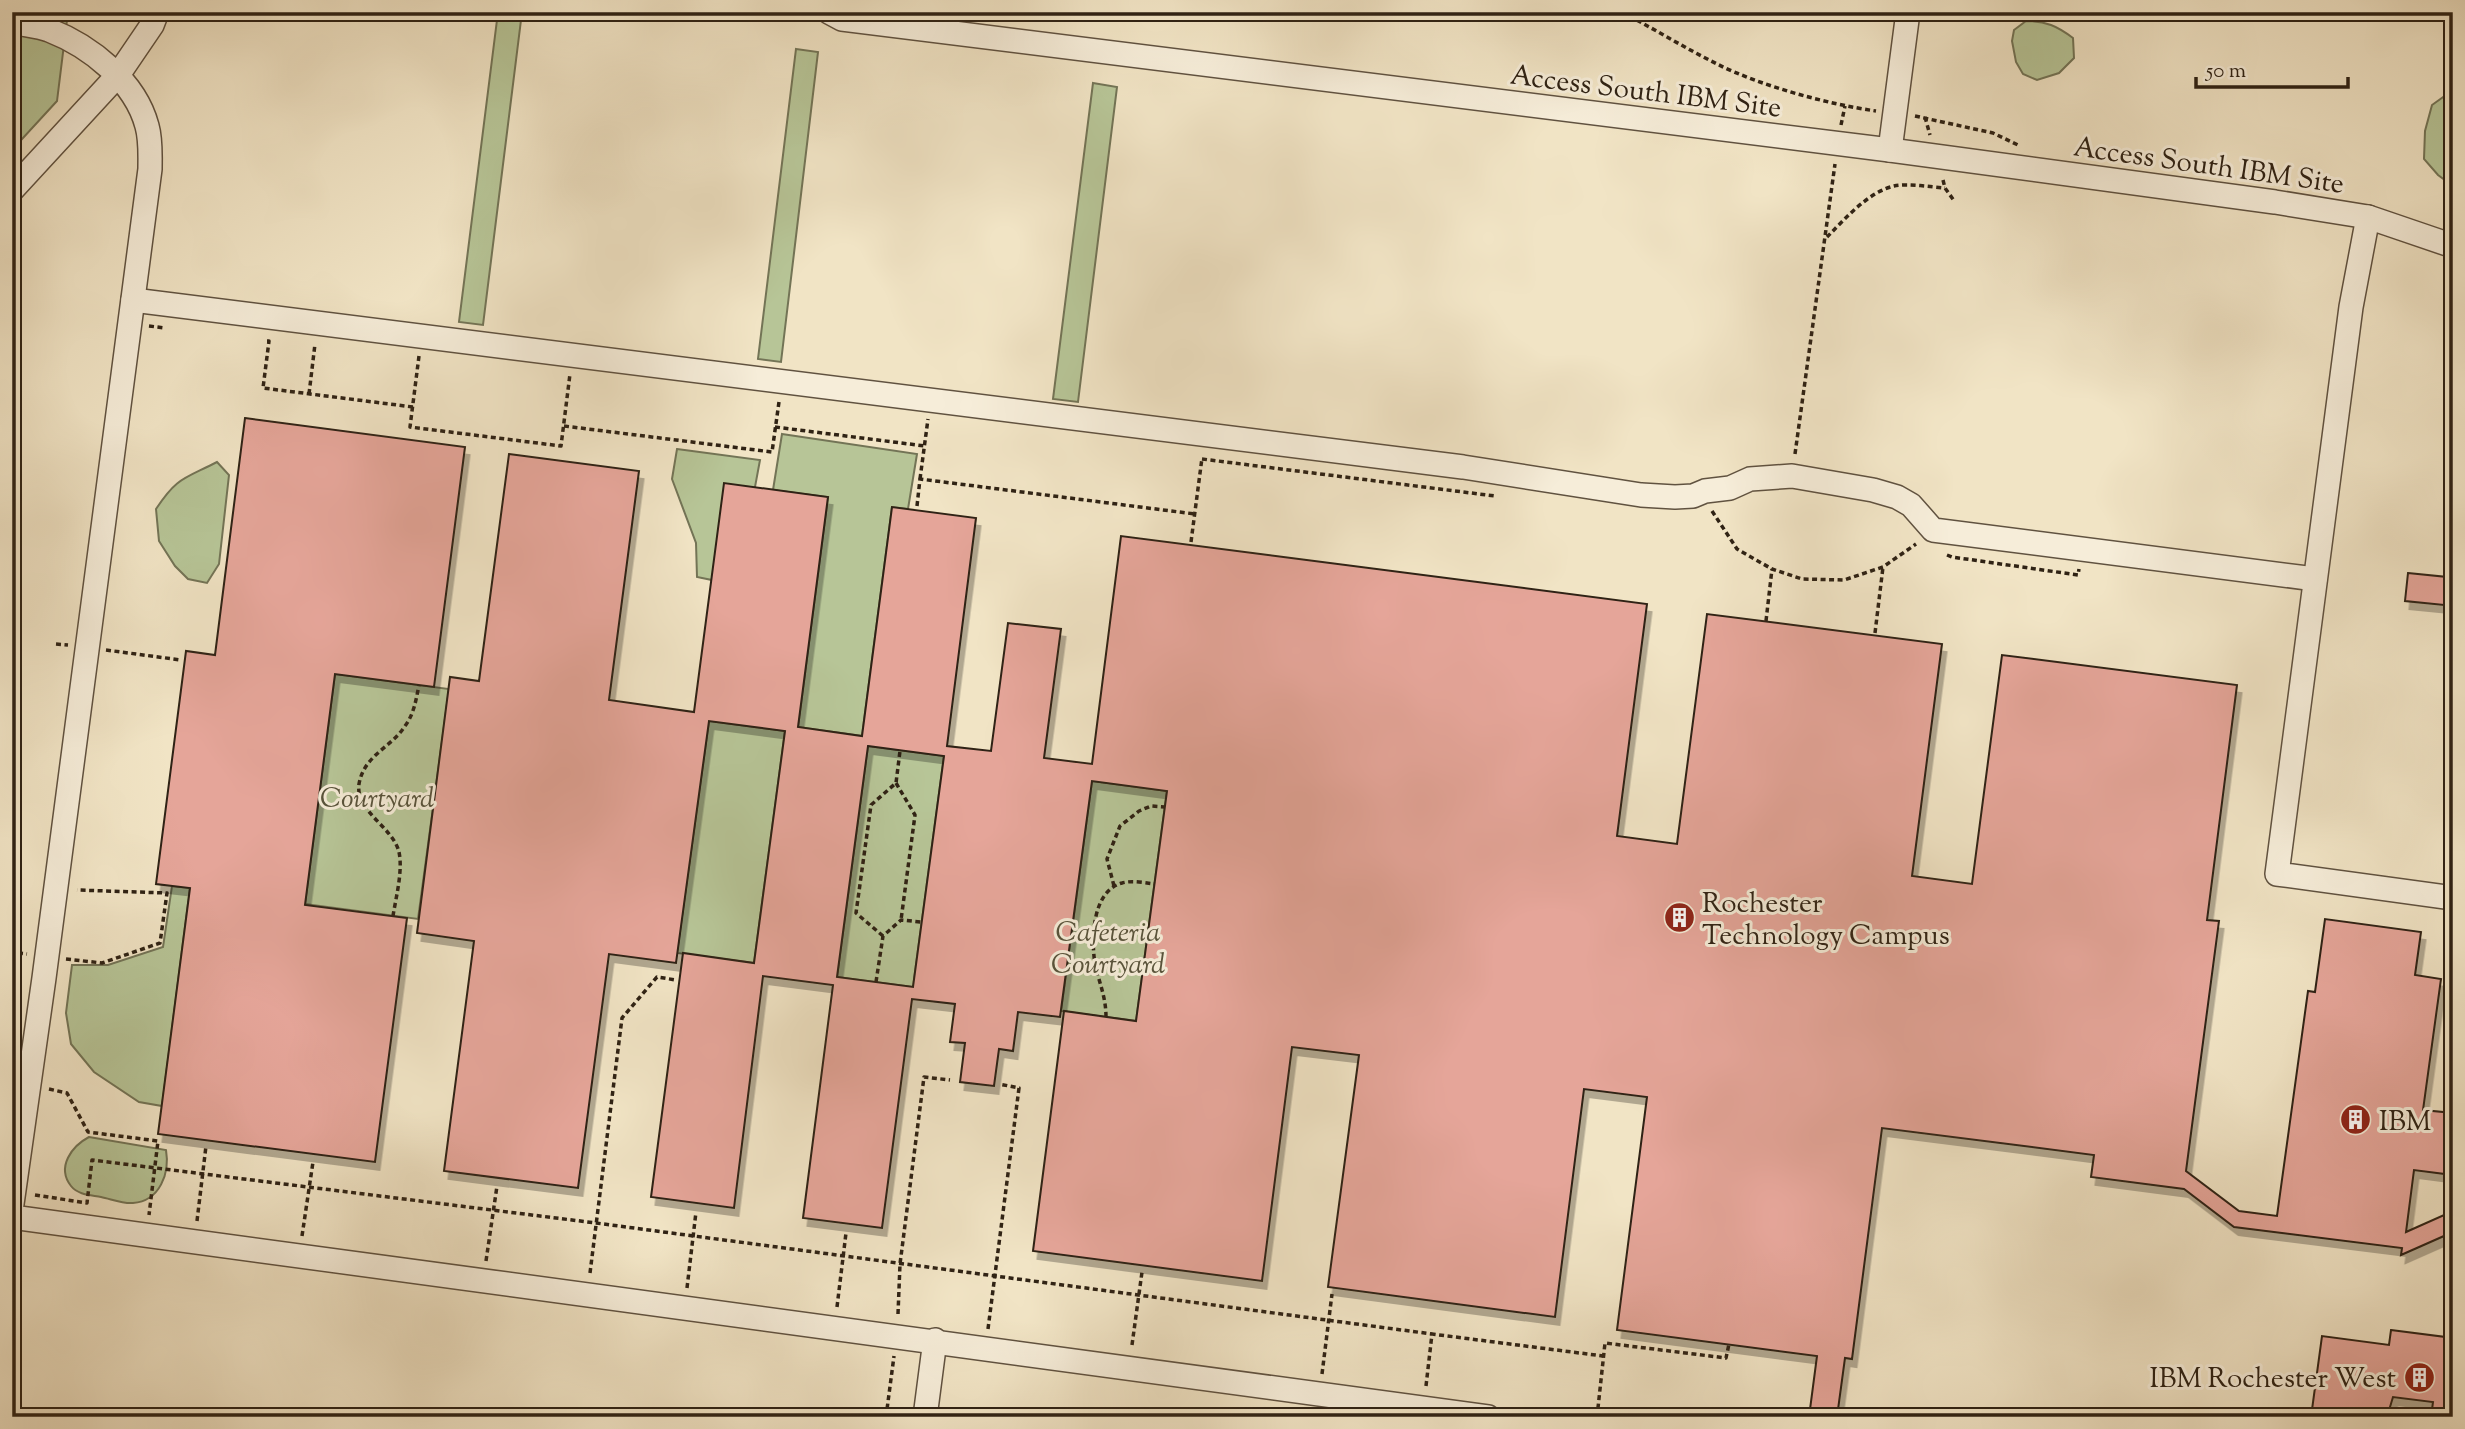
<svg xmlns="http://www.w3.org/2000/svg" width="2465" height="1429" font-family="'Sorts Mill Goudy',serif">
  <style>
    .green { fill: #b7c597; stroke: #737456; stroke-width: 2 }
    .building { fill: #e5a599; stroke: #2f2214; stroke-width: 2; fill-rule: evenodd; filter: url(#shadow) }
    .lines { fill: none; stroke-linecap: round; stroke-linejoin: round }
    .minor-casing { stroke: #605240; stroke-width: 26 }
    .path { stroke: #2f2214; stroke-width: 3.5; stroke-dasharray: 5 3.5; stroke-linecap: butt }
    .minor { stroke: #f6edd9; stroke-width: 23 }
    .labels { text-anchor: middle; stroke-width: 6; stroke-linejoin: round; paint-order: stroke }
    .street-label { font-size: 28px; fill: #2f2214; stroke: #f6edd9 }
    .park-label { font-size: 28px; font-style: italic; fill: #58533b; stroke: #f6edd9 }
    .poi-label { font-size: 28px; fill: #2f2214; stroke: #f6edd9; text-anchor: start }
  </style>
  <defs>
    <filter id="shadow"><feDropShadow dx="4.5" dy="8" stdDeviation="0" flood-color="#0004"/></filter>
  </defs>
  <rect width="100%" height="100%" fill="#f1e4c5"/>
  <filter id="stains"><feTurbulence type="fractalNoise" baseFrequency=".00286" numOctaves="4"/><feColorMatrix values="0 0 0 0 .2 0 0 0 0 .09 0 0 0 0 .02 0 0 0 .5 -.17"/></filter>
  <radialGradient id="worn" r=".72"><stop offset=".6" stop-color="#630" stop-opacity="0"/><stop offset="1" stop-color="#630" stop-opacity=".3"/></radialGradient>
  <g class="green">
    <path d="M12,12H68L57,101L12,150Z"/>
    <path d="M498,12H522L483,325L459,322Z"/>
    <path d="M2026,21C2046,21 2057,26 2073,38L2074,58L2059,73L2037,80L2023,74L2016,62L2012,41L2014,30Z"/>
    <path d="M796,49L818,52L781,362L758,359Z"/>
    <path d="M1093,83L1117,87L1078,402L1053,399Z"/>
    <path d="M2453,90V186L2438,175L2424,159L2425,131L2432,105Z"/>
    <path d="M782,434L917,454L908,509L892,507L862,736L798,727L828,497L773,490Z"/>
    <path d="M677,449L760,460L755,487L712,580L697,577L696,543L672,479Z"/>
    <path d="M217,462L229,475L219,564L207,583L188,579L175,566L159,541L156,509C177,477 184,479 217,462Z"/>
    <path d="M335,674L449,689L418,919L305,904Z"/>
    <path d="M709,721L785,731L754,963L677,953Z"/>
    <path d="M868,746L944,756L913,987L837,977Z"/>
    <path d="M1092,781L1167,791L1136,1021L1061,1011Z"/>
    <path d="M172,886L190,888L162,1106L139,1102L94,1072L71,1044L66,1013L72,965H108L163,947Z"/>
    <path d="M89,1137L166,1150C170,1173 160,1201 133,1203C123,1204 111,1199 101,1197C91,1195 78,1195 71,1186C56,1167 72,1146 89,1137Z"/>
  </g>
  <g class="building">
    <path d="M245,418L465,447L434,687L335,674L305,905L407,918L375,1162L158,1134L190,888L156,884L186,651L215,655Z"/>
    <path d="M509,454L639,471L609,700L694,712L724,483L828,497L798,727L862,736L892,507L976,518L947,746L991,751L1008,623L1061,629L1044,758L1092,764L1121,536L1647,604L1617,836L1677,844L1707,614L1942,644L1912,876L1972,884L2002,655L2237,685L2207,920L2219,921L2186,1171L2239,1211L2277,1216L2308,991L2315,992L2325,919L2421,932L2415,975L2441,979L2423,1110L2453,1113V1175L2414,1170L2406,1232L2453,1211V1232L2401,1255L2402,1248L2234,1227L2184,1189L2091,1177L2094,1155L1882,1128L1852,1359L1845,1358L1837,1417H1809L1817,1356L1617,1330L1647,1097L1584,1089L1555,1317L1328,1287L1359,1055L1292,1047L1262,1281L1033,1251L1064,1011L1136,1021L1167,791L1092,781L1060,1017L1018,1012L1013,1051L999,1049L994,1086L960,1082L965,1043L950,1042L955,1004L912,999L882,1228L803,1218L833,985L763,976L734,1208L651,1197L683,953L754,963L785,731L709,721L676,963L609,954L578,1188L444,1171L474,941L417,933L450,677L479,681ZM868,746L944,756L913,987L837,977Z"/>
    <path d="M2408,573L2447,577L2444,605L2405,601Z"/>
    <path d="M2391,1330L2453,1338V1417H2431L2433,1402L2393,1397L2387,1417H2311L2322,1336L2389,1345Z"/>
  </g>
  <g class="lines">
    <defs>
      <g id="minor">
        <path d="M829,12L842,19L1890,150L2275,202L2368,217L2453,246"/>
        <path d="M12,22C24,25 38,26 49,30C90,46 135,81 147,126C151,140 150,155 150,169L44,978L12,1204"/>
        <path d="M1890,150L1908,12"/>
        <path d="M12,190L118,75L152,25L157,12"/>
        <path d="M2368,217L2351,307L2277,874L2453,898"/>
        <path d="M133,300L1463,467L1641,495L1675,497L1693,496L1705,491L1730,488L1750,479L1792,476L1873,490L1897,497L1911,505L1933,530L2315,579"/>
        <path d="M12,1217C505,1282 997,1348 1488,1417"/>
        <path d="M925,1417L935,1340"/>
      </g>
    </defs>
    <use href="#minor" class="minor-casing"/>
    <g class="path">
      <path d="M1622,12C1654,29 1685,48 1717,64C1761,86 1827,104 1876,111"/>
      <path d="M1915,116L1993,133L2018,145"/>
      <path d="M1925,117L1930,135"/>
      <path d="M1841,125L1845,106"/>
      <path d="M1943,180L1945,188L1955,202"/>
      <path d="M1827,237C1845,219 1868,192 1894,186C1909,183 1930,187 1945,188"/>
      <path d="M149,326L165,328"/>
      <path d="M267,341H269L263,388L413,407"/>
      <path d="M419,356L410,427L561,446L570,374"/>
      <path d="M309,394L315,344"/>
      <path d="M564,426L772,452L779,402"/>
      <path d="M775,427L925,446"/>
      <path d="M1795,454L1835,164"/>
      <path d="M1202,459L1495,496"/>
      <path d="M920,479L928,419"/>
      <path d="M917,506L920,479L1195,514"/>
      <path d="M1712,511L1737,549L1772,569L1802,579L1844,580L1883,567L1916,544"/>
      <path d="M1191,542L1202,458"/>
      <path d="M1947,555L1952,557L2078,575L2079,569"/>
      <path d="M1766,621L1772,569"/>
      <path d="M1875,633L1883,567"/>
      <path d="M56,644L68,645"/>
      <path d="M106,650L181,660"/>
      <path d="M896,783L915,815L901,920"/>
      <path d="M1114,886L1107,859L1120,826L1139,811L1151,806L1165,807"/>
      <path d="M393,916C396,897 403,871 399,852C393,827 355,811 359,784C364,755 391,748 405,726C414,714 416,700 419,685"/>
      <path d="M883,936L856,913L871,805L896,783L900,751"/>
      <path d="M18,953L27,954"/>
      <path d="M66,959L102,963L160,943L167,893L77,890"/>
      <path d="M876,982L883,936L901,920L921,922"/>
      <path d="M1106,1017C1106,997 1099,982 1095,964C1091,939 1092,891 1122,883C1132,880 1145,883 1155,884"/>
      <path d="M49,1089L67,1093L88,1132L158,1141L149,1215"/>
      <path d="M35,1195L87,1203L92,1160L596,1223L1432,1334"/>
      <path d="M197,1221L206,1146"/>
      <path d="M302,1236L313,1162"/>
      <path d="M486,1261L497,1186"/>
      <path d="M590,1273L622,1018L657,977L676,980"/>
      <path d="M687,1288L696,1212"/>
      <path d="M837,1307L846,1233"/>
      <path d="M898,1314L900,1264L924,1077L950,1080"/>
      <path d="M988,1329L1019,1088L999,1084"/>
      <path d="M1132,1345L1142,1272"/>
      <path d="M1322,1374L1332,1294"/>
      <path d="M1426,1386L1432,1334L1603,1356"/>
      <path d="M886,1417L894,1356"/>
      <path d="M1597,1417L1605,1343L1726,1358L1729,1344"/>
    </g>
    <use href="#minor" class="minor"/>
  </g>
  <defs>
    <symbol id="building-disc" viewBox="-11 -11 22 22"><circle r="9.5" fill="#8f2418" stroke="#f6edd9"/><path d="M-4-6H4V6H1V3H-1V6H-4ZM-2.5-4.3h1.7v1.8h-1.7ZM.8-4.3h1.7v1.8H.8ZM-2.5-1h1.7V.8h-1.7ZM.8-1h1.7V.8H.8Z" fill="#fff"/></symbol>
  </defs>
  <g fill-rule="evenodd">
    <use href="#building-disc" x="1662" y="900" width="35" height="35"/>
    <use href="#building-disc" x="2338" y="1102" width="35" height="35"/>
    <use href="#building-disc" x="2402" y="1360" width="35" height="35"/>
  </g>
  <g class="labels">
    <g class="street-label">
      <text transform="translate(1646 90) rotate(7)" y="10">Access South IBM Site</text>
      <text transform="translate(2209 164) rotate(8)" y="10">Access South IBM Site</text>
    </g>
    <g class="park-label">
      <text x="377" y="807">Courtyard</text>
      <text x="1108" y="941">Cafeteria<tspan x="1108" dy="32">Courtyard</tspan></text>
    </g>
    <g class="poi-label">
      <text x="1702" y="912">Rochester<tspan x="1702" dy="32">Technology Campus</tspan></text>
      <text x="2379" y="1130">IBM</text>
      <text x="2396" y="1387" text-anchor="end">IBM Rochester West</text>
    </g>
  </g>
  <rect width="2465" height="1429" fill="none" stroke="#f1e4c5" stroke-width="42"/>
  <rect x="14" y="14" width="2437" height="1401" fill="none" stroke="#2f2214" stroke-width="3.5"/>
  <rect x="21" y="21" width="2423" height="1387" fill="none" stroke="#2f2214" stroke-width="2"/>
  <path d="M2196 77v10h152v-10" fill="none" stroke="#2f2214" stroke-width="3.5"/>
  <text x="2206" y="77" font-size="21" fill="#2f2214" stroke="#f6edd9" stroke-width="5" paint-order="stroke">50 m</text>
  <rect width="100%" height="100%" filter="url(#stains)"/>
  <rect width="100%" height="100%" fill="url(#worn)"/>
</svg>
